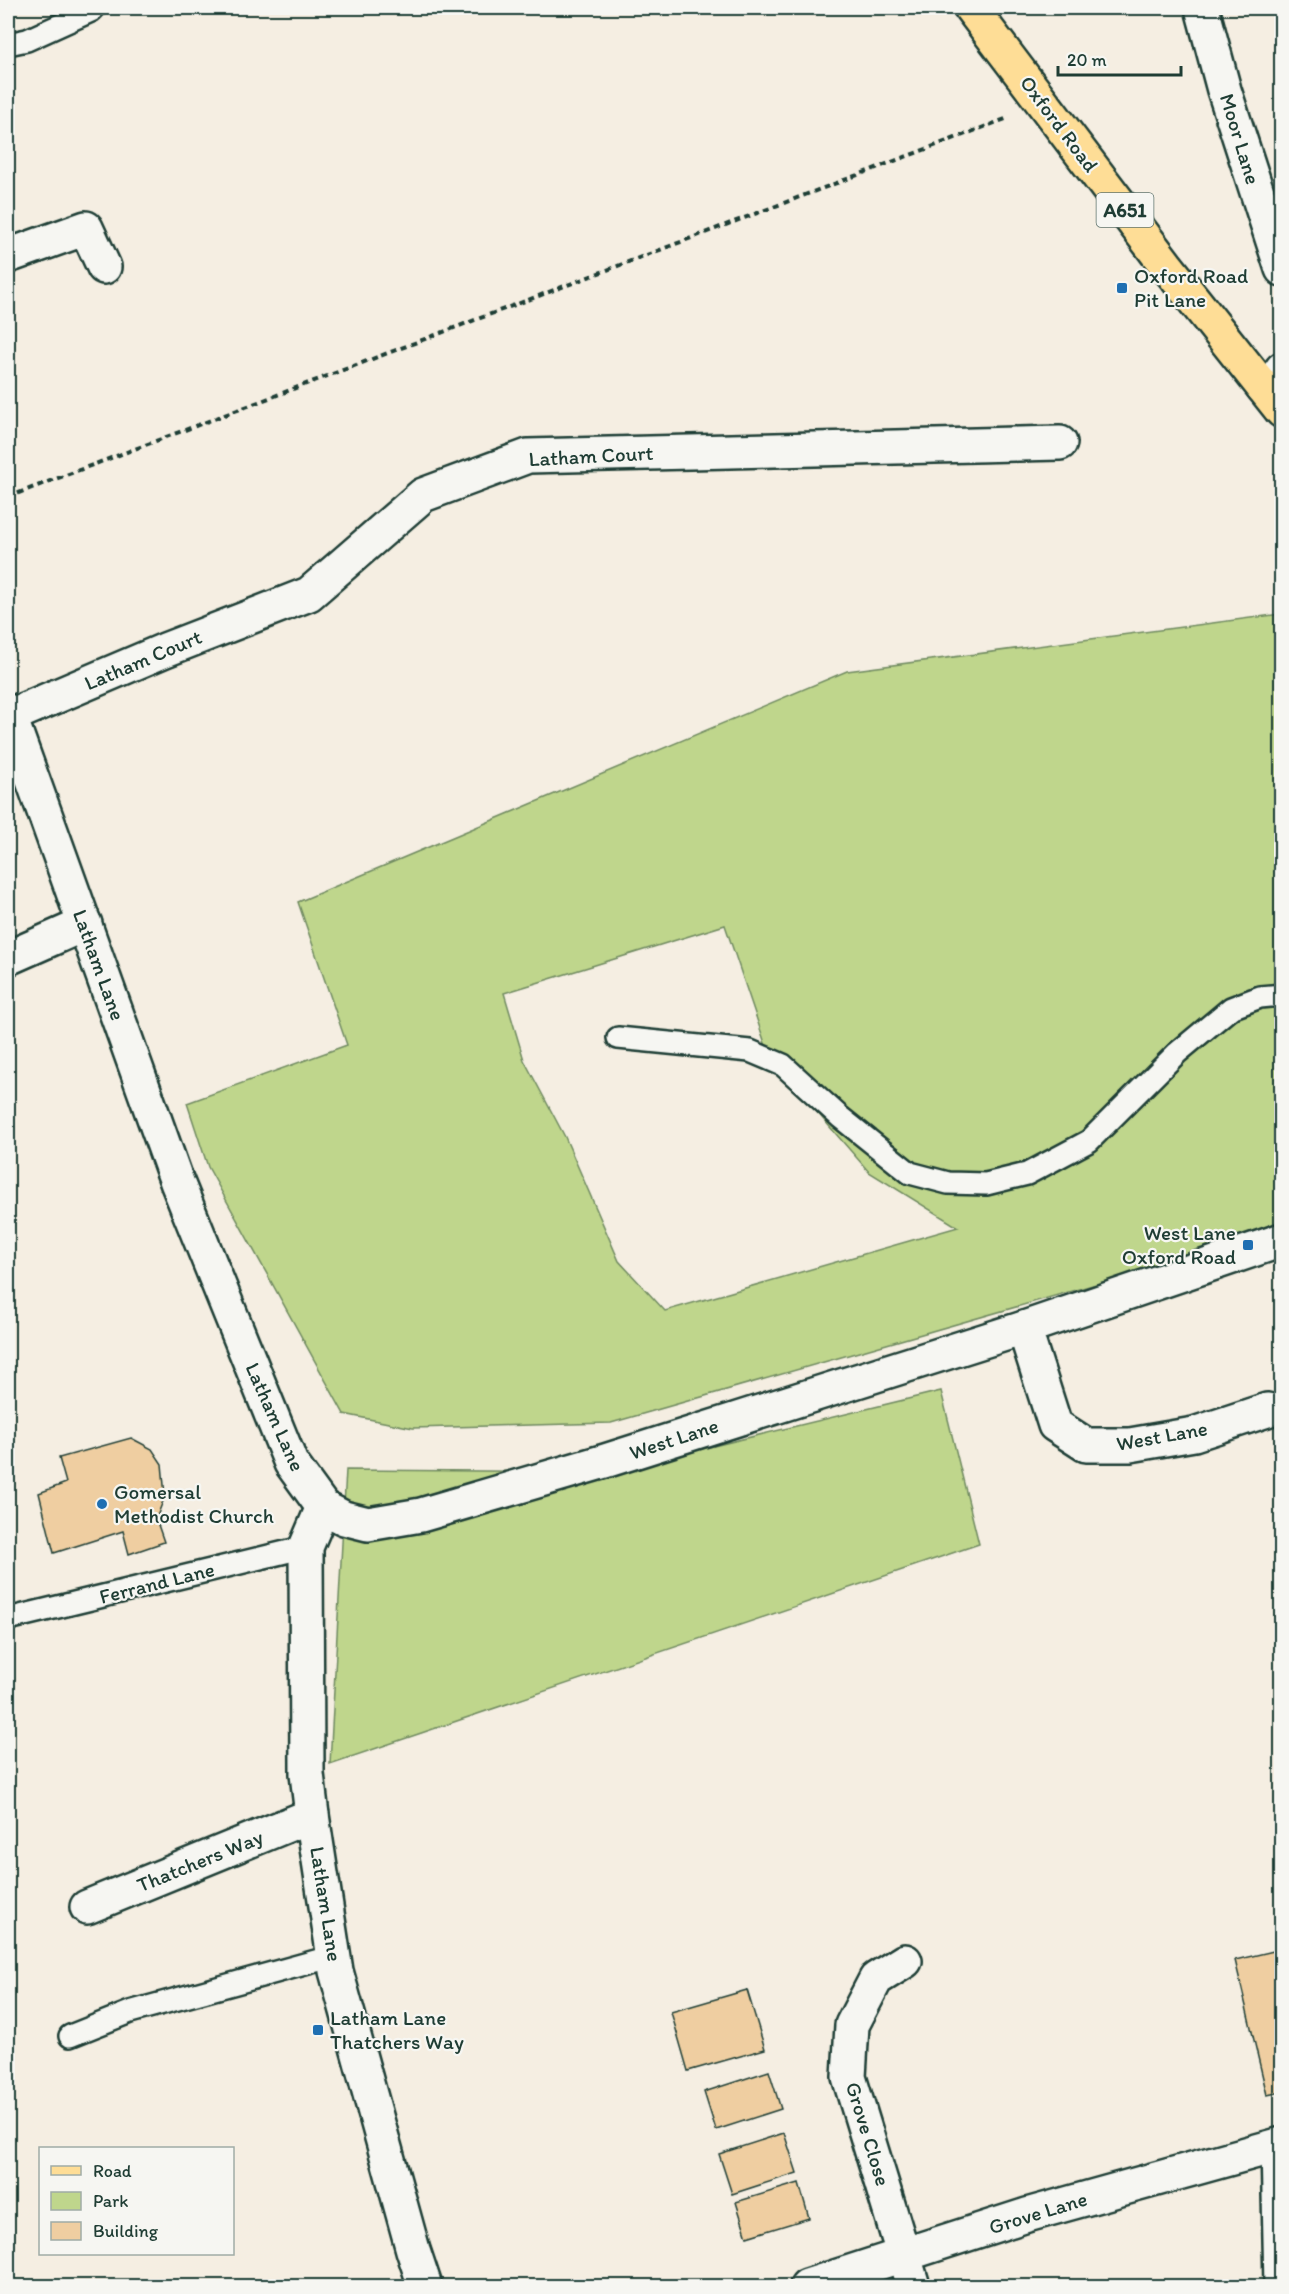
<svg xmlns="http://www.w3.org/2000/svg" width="1289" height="2294" font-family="Itim,sans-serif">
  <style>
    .green { fill: #bfd68c; stroke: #6f8a60; stroke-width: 1.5; fill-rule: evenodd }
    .building { fill: #efcea1; stroke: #1f3d34; stroke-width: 1.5 }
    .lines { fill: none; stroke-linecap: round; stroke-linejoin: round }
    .lane-casing { stroke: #1f3d34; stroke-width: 26 }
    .street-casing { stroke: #1f3d34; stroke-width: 38 }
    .primary-casing { stroke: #1f3d34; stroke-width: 38 }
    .path { stroke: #1f3d34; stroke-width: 4; stroke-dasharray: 6 4.5; stroke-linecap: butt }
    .lane { stroke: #f6f6f2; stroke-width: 21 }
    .street { stroke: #f6f6f2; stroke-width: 33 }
    .primary { stroke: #fedd96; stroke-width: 33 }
    .poi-dot { fill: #1f6fb2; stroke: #f6f6f2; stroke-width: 2 }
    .labels { text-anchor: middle; stroke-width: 4.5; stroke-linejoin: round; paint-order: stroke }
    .shield { fill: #f6f6f2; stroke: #60746d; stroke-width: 1.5 }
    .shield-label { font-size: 20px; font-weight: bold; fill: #1f3d34 }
    .street-label { font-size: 21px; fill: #1f3d34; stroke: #f6f6f2 }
    .poi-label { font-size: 21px; fill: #1f3d34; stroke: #f6f6f2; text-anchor: start }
  </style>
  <rect width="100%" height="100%" fill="#f5eee2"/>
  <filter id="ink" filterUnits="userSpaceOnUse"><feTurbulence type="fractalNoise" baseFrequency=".0167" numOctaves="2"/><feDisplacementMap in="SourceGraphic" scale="12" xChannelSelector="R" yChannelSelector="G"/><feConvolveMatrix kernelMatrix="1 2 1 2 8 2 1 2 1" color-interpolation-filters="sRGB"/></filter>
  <g filter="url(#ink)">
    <g class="green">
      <path d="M1281,614V1231L611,1423L413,1428L344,1414L208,1167L187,1103L347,1045L298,902L847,671ZM725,925L770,1058L869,1172L958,1227L665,1311L619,1261L565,1137L524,1060L504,993Z"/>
      <path d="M941,1391L979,1544L330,1764L346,1470L606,1472Z"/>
    </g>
    <g class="building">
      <path d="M131,1438L152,1449L162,1464L165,1496L156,1519L164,1542L129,1554L123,1531L54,1553L39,1493L66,1483L59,1458Z"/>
      <path d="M1282,1949V1992H1280L1282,2000V2092L1267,2095L1235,1960Z"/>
      <path d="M747,1990L765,2049L688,2071L671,2012Z"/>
      <path d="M769,2071L781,2109L716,2130L704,2092Z"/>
      <path d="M784,2133L797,2173L732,2194L719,2154Z"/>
      <path d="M799,2183L809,2218L747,2237L736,2202Z"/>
    </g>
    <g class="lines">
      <defs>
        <g id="lane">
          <path d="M8,44L27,40L91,11L94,8"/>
          <path d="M618,1038L750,1051L783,1065L840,1117L910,1173L948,1183L986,1184L1027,1174L1089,1141L1177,1053L1231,1008L1260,997L1282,995"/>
          <path d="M8,1619L306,1547"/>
          <path d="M70,2036L130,2012L334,1956"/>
          <path d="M1272,2146L1275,2286"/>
        </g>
        <g id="street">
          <path d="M1202,8L1224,90L1282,269"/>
          <path d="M8,256L86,228L104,267"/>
          <path d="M1263,387L1275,379L1282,369"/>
          <path d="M8,711L177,1182L291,1463L323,1507L344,1518L368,1524L421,1515L605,1461L1024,1328L1282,1240"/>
          <path d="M10,716L165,650L309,594L423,495L528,456L1060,443"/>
          <path d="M8,958L85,924"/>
          <path d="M1024,1328L1055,1425L1086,1445H1130L1194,1434L1267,1410"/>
          <path d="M323,1507L306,1547L307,1774L312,1815L336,1971L413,2250L425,2286"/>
          <path d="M87,1907L312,1815"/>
          <path d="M905,1961L876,1979L852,2025L849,2077L913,2286"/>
          <path d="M807,2286L1027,2215L1282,2144"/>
        </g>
        <path id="primary" d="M971,8L1166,265L1282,411"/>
      </defs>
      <use href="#lane" class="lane-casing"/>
      <use href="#street" class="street-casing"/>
      <use href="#primary" class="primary-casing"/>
      <path class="path" d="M8,497L1008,118"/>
      <use href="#lane" class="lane"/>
      <use href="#street" class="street"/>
      <use href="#primary" class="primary"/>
    </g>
  </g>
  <g class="poi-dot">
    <rect x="1116" y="282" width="12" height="12" rx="3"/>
    <rect x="1242" y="1239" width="12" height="12" rx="3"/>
    <circle cx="102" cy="1504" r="6"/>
    <rect x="312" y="2024" width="12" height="12" rx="3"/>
  </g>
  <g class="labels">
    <rect class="shield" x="1096.5" y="193" width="57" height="34" rx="4.5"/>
    <g class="shield-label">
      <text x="1125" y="217">A651</text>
    </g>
    <g class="street-label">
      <text transform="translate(1059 124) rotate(53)" y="7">Oxford Road</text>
      <text transform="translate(1240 139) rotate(73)" y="7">Moor Lane</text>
      <text transform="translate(591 456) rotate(-3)" y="7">Latham Court</text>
      <text transform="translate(143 660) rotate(-23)" y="7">Latham Court</text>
      <text transform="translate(99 965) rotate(70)" y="7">Latham Lane</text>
      <text transform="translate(275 1417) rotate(66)" y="7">Latham Lane</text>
      <text transform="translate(1162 1436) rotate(-10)" y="7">West Lane</text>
      <text transform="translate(674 1439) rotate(-18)" y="7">West Lane</text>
      <text transform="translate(157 1583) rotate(-14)" y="7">Ferrand Lane</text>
      <text transform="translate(200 1861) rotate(-22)" y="7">Thatchers Way</text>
      <text transform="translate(326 1904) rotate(81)" y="7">Latham Lane</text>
      <text transform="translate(868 2134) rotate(73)" y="7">Grove Close</text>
      <text transform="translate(1038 2213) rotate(-17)" y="7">Grove Lane</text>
    </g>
    <g class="poi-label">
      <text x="1134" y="283">Oxford Road<tspan x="1134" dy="24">Pit Lane</tspan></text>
      <text x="1236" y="1240" text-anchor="end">West Lane<tspan x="1236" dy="24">Oxford Road</tspan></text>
      <text x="114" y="1499">Gomersal<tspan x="114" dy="24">Methodist Church</tspan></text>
      <text x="330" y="2025">Latham Lane<tspan x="330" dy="24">Thatchers Way</tspan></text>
    </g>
  </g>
  <rect width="1289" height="2294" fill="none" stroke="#f6f6f2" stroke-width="30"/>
  <rect x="15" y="15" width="1259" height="2264" fill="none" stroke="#1f3d34" stroke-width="2" filter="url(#ink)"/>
  <rect x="39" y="2147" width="195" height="108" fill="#f6f6f2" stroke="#a0aca6" stroke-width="1.5"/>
  <rect x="51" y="2166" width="30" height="9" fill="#fedd96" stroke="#a0aca6" stroke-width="1.5"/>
  <text x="93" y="2177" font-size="18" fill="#1f3d34">Road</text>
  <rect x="51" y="2192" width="30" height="18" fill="#bfd68c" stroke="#a0aca6" stroke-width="1.5"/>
  <text x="93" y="2207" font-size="18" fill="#1f3d34">Park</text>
  <rect x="51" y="2222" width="30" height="18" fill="#efcea1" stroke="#a0aca6" stroke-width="1.5"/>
  <text x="93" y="2237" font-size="18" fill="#1f3d34">Building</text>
  <path d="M1058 66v9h123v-9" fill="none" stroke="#1f3d34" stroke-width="3"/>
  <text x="1067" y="66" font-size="18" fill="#1f3d34" stroke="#f6f6f2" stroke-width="4.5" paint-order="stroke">20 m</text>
</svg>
